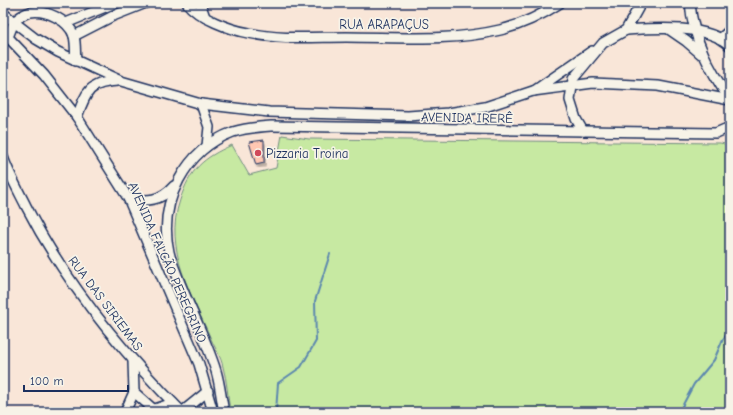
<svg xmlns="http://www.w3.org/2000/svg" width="733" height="415" font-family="'Comic Neue',sans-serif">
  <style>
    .green { fill: #c7e9a2; stroke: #718c80 }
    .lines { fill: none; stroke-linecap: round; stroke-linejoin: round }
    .stream { stroke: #5b87af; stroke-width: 2 }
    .building { fill: #ffc7b2; stroke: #1b2f5e; filter: url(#shadow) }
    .minor-casing { stroke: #1b2f5e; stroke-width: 12 }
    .minor { stroke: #f7f3e8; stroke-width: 9 }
    .poi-dot { fill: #d1495b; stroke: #f7f3e8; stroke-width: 1.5 }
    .labels { text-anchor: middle; stroke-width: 3.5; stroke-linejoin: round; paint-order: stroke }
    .street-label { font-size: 13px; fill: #1b2f5e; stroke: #f7f3e8 }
    .poi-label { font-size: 13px; fill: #1b2f5e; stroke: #f7f3e8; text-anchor: start }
  </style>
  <defs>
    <filter id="shadow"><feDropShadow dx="2" dy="3.5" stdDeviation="1" flood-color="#0004"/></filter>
  </defs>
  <rect width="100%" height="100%" fill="#f9e6d8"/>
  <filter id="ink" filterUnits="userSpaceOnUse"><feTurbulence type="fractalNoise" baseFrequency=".025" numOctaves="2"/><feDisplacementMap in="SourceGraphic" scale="8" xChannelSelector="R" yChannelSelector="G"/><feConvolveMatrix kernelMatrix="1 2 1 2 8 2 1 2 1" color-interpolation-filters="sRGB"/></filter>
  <g filter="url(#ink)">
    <path class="green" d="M282,135L309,139L720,143L730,145V412H230C228,397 227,381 223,367C221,357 215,348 211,339C192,295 163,249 180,200C190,169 203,158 232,145L249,175L276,168Z"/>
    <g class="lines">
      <g class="stream">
        <path d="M276,412L278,383L301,367L316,341L315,301L330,254"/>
        <path d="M679,412L694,384L714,360L723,339L730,330"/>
      </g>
    </g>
    <path class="building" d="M264,140V163L256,165L249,142Z"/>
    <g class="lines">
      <defs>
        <g id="minor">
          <path d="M187,3C198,18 231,30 249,33C280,40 314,37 346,37C396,37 450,42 500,30C521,25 542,15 560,3"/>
          <path d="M200,3L205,17"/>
          <path d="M690,3C693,40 710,70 730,100"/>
          <path d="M3,13L14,22C18,18 23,14 30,12C45,9 69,20 74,36C76,44 75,53 76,61"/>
          <path d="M66,23L115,3"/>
          <path d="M626,30C655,28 709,24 730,46"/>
          <path d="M670,30L686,41L701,54"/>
          <path d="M4,33L44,75L77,117L128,198L199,364L213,412"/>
          <path d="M74,36L113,16L146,3"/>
          <path d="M8,37L14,22L36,39L58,52L121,81L201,104L269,112L408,116L448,113L485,107L533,91L593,83L658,86L730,100"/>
          <path d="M720,39L730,30"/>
          <path d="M534,91L592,51"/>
          <path d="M201,104L209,127L207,146"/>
          <path d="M77,117C86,92 89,82 118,81"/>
          <path d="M583,131L576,119L570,100L573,79L603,43L626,30L641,3"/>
          <path d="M3,157C9,174 18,190 26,206C66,284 120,350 182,412"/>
          <path d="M128,198C147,202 161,201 174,186"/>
          <path d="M133,361L134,392L153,409"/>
          <path d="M149,411L173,403"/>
          <path d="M125,412L134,392"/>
          <path d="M182,412L208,391"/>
          <path d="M224,412C221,398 220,384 216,371C206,339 190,309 178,278C175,270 171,261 169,252C158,202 185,150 233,132C245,128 259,127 272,126L716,133L730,127"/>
        </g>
      </defs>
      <use href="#minor" class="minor-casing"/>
      <use href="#minor" class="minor"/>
    </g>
  </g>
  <circle class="poi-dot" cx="258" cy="153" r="4"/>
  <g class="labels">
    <g class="street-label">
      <text x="384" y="29">RUA ARAPAÇUS</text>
      <text transform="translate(467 117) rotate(1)" y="5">AVENIDA IRERÊ</text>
      <text transform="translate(168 262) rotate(66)" y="5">AVENIDA FALCÃO PEREGRINO</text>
      <text transform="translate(106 303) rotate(53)" y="5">RUA DAS SIRIEMAS</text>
    </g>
    <g class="poi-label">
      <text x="266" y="158">Pizzaria Troina</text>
    </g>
  </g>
  <rect width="733" height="415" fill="none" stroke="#f7f3e8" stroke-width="16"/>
  <rect x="8" y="8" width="717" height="399" fill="none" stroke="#1b2f5e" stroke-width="1.5" filter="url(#ink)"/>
  <path d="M24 385v6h104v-6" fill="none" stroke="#1b2f5e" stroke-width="2"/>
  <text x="30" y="385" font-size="12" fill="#1b2f5e" stroke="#f7f3e8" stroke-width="3" paint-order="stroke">100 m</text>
</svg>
